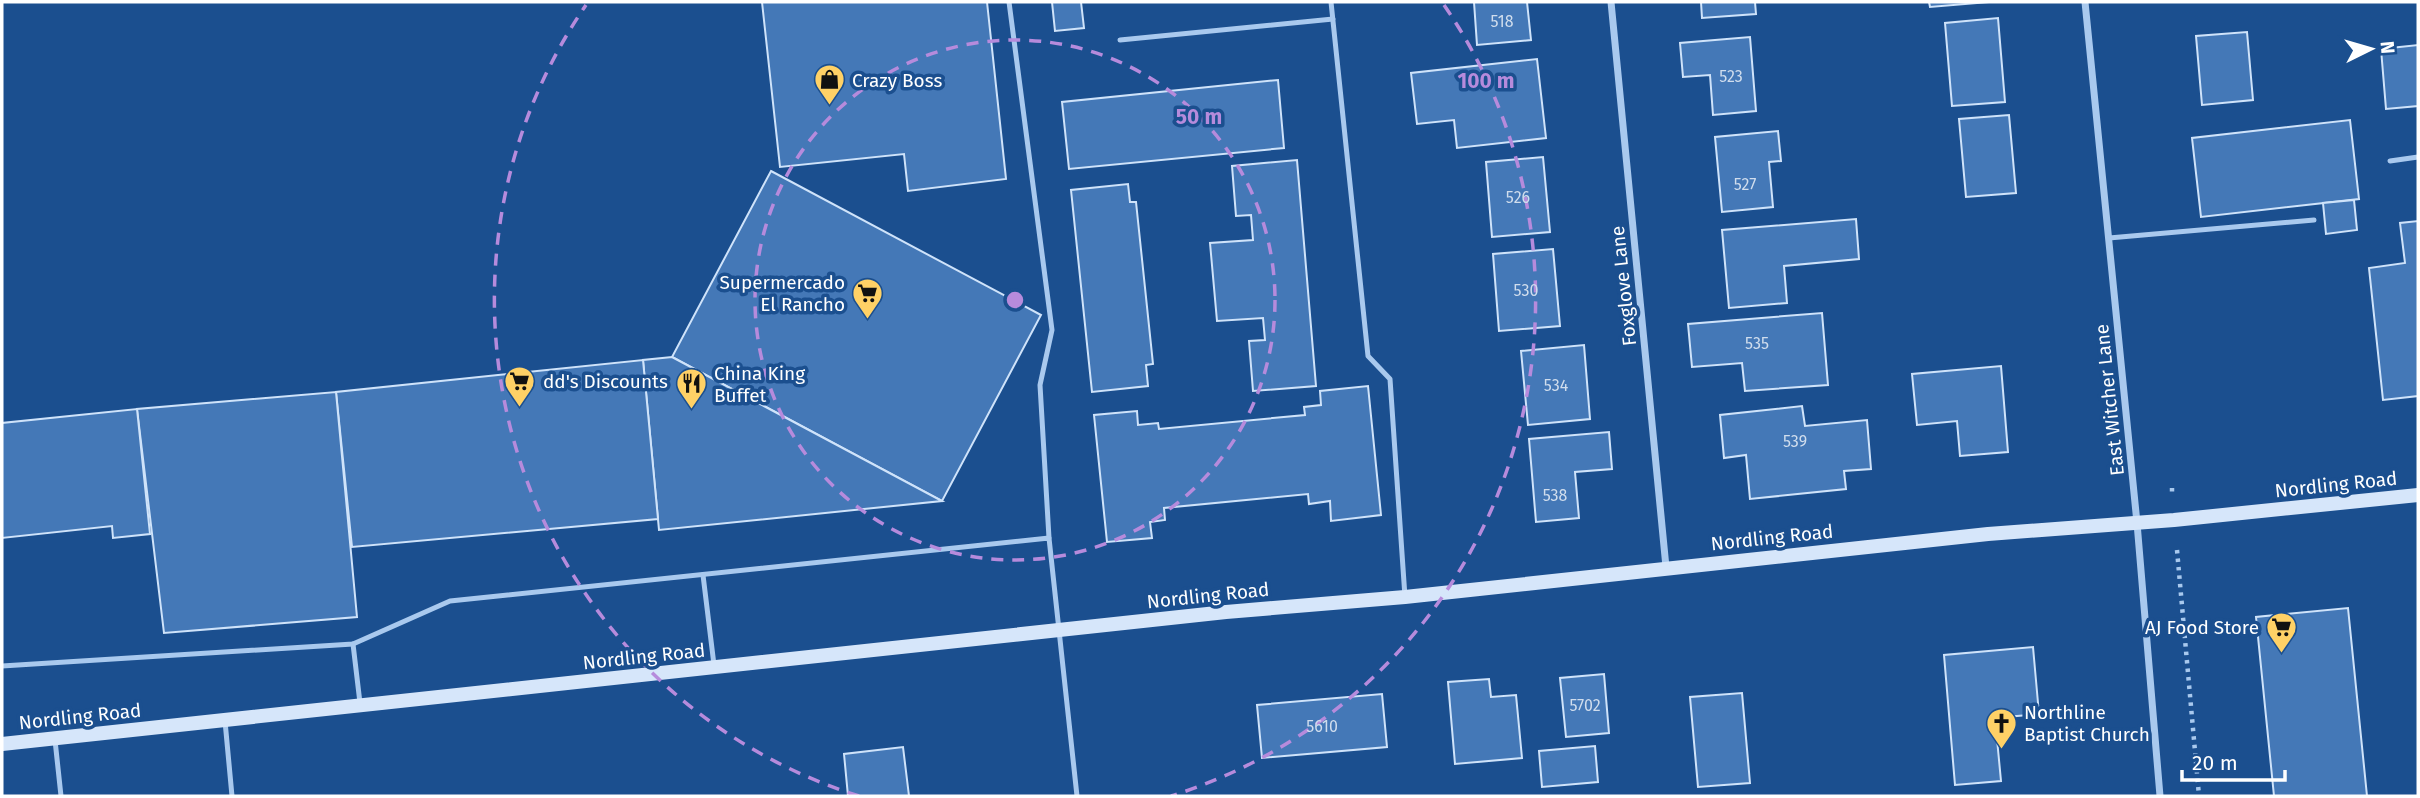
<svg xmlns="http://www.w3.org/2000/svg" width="2420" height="798" font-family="'Fira Sans',sans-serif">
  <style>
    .building { fill: #4478b7; stroke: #cfe3fa; stroke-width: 2 }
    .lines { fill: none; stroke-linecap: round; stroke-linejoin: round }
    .path { stroke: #a9c9ee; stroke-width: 4.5; stroke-dasharray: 3.5 5; stroke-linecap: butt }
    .lane { stroke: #a9c9ee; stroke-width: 5 }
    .street { stroke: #a9c9ee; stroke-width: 7 }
    .secondary { stroke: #d6e6fa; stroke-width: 14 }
    .ring { fill: none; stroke: #b68bdc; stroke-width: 3.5; stroke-dasharray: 12 9 }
    .labels { text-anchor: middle; stroke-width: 7; stroke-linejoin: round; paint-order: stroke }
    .number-label { font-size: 16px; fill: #d0dded }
    .poi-label { font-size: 19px; fill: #fff; stroke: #1b4f8f; text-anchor: start }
    .street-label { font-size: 19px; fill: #fff; stroke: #1b4f8f }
    .centre { fill: #b68bdc; stroke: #1b4f8f; stroke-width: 3.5 }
    .ring-label { font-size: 21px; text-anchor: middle; font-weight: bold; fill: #b68bdc; stroke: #1b4f8f; stroke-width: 7; stroke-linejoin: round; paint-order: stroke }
  </style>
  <rect width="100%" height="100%" fill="#1b4f8f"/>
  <g class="building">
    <path d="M762,2H987L1006,179L908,191L904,154L780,167Z"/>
    <path d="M1052,2H1081L1084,28L1055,31Z"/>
    <path d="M1474,2H1527L1531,40L1477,45Z"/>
    <path d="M1701,2H1755L1756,14L1702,18Z"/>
    <path d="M1929,2H1989L1930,7Z"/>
    <path d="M1998,18L2005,102L1952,106L1945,23Z"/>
    <path d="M2247,32L2253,100L2202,105L2196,36Z"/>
    <path d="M1750,37L1756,111L1713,115L1710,75L1683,77L1680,43Z"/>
    <path d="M2418,45V106L2386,109L2381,49Z"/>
    <path d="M1537,59L1546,138L1457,148L1454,120L1417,124L1411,73Z"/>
    <path d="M1278,80L1284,148L1069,169L1062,102Z"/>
    <path d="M2009,115L2016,193L1966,197L1959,119Z"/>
    <path d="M2350,120L2359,199L2201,217L2192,138Z"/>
    <path d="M1778,131L1781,161L1769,162L1773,207L1722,212L1715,137Z"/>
    <path d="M1543,157L1550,232L1492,237L1486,162Z"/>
    <path d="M1297,160L1316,386L1253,391L1249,341L1265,340L1263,318L1217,321L1210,243L1253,240L1251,215L1236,216L1232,166Z"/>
    <path d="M771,171L1041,315L942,501L672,357Z"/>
    <path d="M1128,184L1130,202H1136L1153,364L1146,365L1148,386L1092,392L1071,190Z"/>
    <path d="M2354,200L2357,230L2326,234L2323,203Z"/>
    <path d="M1856,219L1859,259L1784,266L1787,303L1729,308L1722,230Z"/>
    <path d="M2418,221V396L2383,400L2369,268L2405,263L2400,223Z"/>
    <path d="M1553,249L1560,326L1499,331L1493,254Z"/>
    <path d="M1822,313L1828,385L1745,391L1742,363L1692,367L1688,324Z"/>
    <path d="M1584,345L1590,419L1528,425L1521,351Z"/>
    <path d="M672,357L942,501L659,530L643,360Z"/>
    <path d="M643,360L658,519L352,547L336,392Z"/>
    <path d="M2001,366L2008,452L1960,456L1957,421L1917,425L1912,374Z"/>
    <path d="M1368,386L1381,515L1331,521L1330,501L1309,504L1308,494L1164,508L1165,520L1150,522L1152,538L1107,542L1094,415L1137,411L1138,425L1158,423L1159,429L1305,415L1304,407L1321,405L1320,391Z"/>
    <path d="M336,392L357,617L164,633L137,409Z"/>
    <path d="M1802,406L1805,426L1867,420L1871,469L1844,471L1846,489L1750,499L1746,455L1724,458L1720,415Z"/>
    <path d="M137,409L150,534L113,538L112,526L2,538V423Z"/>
    <path d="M1609,432L1612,469L1575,472L1579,518L1536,522L1529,439Z"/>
    <path d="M2348,608L2367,796H2274L2256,617Z"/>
    <path d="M2033,647L2039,714L1995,718L2001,781L1955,785L1944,655Z"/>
    <path d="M1604,674L1609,733L1566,737L1560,678Z"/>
    <path d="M1489,679L1491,697L1516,695L1522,758L1455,764L1448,682Z"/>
    <path d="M1742,693L1750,783L1698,787L1690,697Z"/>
    <path d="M1382,694L1387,747L1262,758L1257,705Z"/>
    <path d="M1595,746L1598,782L1542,787L1539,751Z"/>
    <path d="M903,747L909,796H848L844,754Z"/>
  </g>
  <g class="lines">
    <g class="path">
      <path d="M2172,488V496"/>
      <path d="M2177,550L2199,796"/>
    </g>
    <g class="lane">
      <path d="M1009,2L1052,330L1040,385L1049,538"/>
      <path d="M1331,2L1368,356L1390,379L1405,597"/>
      <path d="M1120,40L1333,19"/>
      <path d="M2390,161L2418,157"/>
      <path d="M2109,238L2314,220"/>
      <path d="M703,575L714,665"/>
      <path d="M353,644L360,703"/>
      <path d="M2,666L353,644L450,601L1049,538L1077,796"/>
      <path d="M225,721L232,796"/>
      <path d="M55,740L61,796"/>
    </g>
    <g class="street">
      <path d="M1611,2L1666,567"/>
      <path d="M2085,2L2137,523L2160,796"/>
    </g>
    <path class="secondary" d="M2,744L1226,612L1405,597L1988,534L2174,520L2418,495"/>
  </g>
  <g class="ring">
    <circle cx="1015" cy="300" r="260"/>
    <path d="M859 796A520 520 0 0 1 586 5M1444 5A520 520 0 0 1 1171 796"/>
  </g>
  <defs>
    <symbol id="shop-pin" viewBox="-11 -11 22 30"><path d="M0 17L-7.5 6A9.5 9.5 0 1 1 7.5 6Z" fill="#ffd166" stroke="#1b4f8f"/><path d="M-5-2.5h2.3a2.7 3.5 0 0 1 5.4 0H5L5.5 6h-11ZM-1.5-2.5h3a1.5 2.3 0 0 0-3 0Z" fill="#111"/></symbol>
    <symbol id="supermarket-pin" viewBox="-11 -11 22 30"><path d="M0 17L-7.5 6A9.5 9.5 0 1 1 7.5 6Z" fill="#ffd166" stroke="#1b4f8f"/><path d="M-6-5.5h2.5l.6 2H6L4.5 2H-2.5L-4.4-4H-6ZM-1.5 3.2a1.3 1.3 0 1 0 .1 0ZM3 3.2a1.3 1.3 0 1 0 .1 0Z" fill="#111"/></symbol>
    <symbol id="restaurant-pin" viewBox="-11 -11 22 30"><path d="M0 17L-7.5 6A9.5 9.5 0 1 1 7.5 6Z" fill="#ffd166" stroke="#1b4f8f"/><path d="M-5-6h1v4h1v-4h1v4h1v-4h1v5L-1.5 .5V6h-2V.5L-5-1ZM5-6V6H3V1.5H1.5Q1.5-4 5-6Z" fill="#111"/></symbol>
    <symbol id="church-pin" viewBox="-11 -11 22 30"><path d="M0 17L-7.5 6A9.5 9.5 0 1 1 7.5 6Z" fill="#ffd166" stroke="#1b4f8f"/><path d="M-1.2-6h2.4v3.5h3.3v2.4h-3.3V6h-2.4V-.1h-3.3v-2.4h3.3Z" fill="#111"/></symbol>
  </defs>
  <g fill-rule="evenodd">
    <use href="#shop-pin" x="812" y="62" width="35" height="47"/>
    <use href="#supermarket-pin" x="850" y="276" width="35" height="47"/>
    <use href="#supermarket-pin" x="502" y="364" width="35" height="47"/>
    <use href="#restaurant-pin" x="674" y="366" width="35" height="47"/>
    <use href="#supermarket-pin" x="2264" y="610" width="35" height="47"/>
    <use href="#church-pin" x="1984" y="706" width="35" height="47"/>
  </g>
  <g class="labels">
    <g class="number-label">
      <text x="1502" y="27">518</text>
      <text x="1731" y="82">523</text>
      <text x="1745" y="190">527</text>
      <text x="1518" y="203">526</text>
      <text x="1526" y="296">530</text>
      <text x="1757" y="349">535</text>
      <text x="1556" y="391">534</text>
      <text x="1795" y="447">539</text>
      <text x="1555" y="501">538</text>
      <text x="1585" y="711">5702</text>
      <text x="1322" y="732">5610</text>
    </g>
    <g class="poi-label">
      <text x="852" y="87">Crazy Boss</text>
      <text x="845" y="289" text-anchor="end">Supermercado<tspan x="845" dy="22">El Rancho</tspan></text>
      <text x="714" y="380">China King<tspan x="714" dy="22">Buffet</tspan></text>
      <text x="543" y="388">dd's Discounts</text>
      <text x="2259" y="634" text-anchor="end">AJ Food Store</text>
      <text x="2024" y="719">Northline<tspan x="2024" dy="22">Baptist Church</tspan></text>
    </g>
    <g class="street-label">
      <text transform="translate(1623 286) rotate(-96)" y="7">Foxglove Lane</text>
      <text transform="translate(2109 400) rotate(-96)" y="7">East Witcher Lane</text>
      <text transform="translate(2336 484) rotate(-6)" y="7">Nordling Road</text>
      <text transform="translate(1772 537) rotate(-6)" y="7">Nordling Road</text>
      <text transform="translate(1208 595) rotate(-6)" y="7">Nordling Road</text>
      <text transform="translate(644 656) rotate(-6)" y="7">Nordling Road</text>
      <text transform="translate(80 716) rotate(-6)" y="7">Nordling Road</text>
    </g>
  </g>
  <circle cx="1015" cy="300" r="10" class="centre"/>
  <g class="ring-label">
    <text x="1486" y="88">100 m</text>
    <text x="1199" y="124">50 m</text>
  </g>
  <rect width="2420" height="798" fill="none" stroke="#ffffff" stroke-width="7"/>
  <g transform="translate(2371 49) rotate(85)" stroke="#1b4f8f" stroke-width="5" paint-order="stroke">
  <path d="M0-5L12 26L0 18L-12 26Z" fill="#ffffff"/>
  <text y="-10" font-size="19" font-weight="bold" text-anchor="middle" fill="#ffffff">N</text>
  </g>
  <path d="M2182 770v10h103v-10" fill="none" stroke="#ffffff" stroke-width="3.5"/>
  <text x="2192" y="770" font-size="21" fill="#ffffff" stroke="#1b4f8f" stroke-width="5" paint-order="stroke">20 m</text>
</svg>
